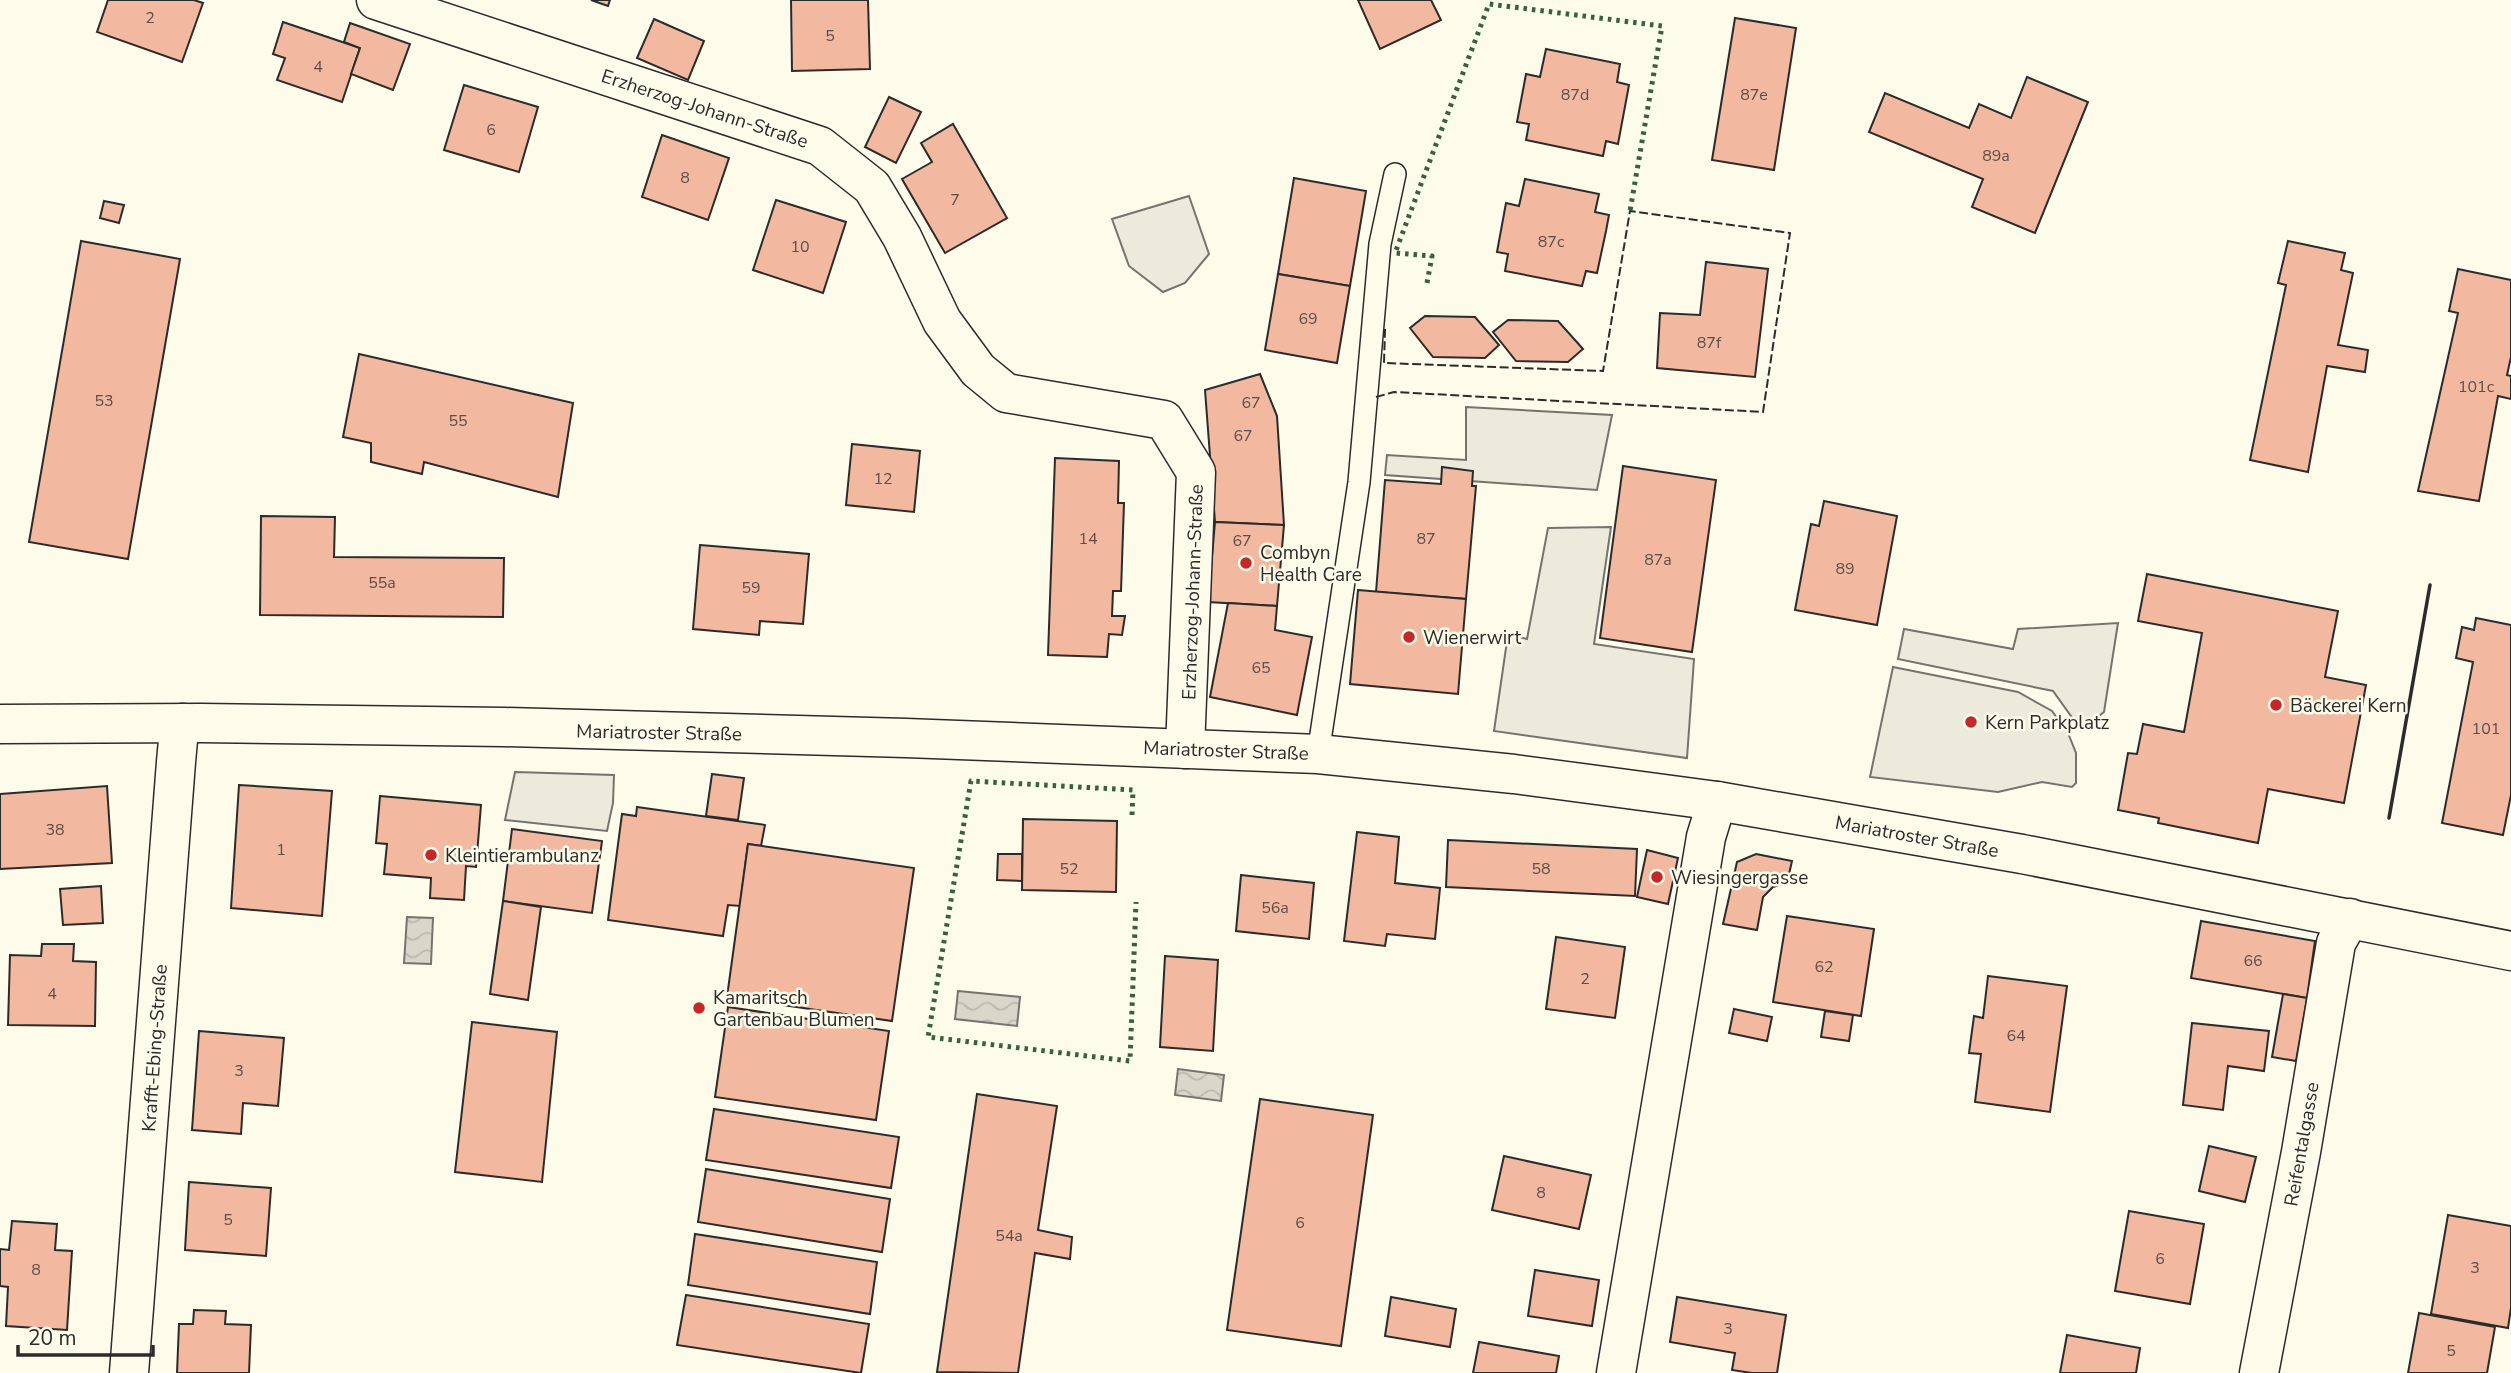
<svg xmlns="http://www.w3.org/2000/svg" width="2511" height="1373" font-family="'Nunito Sans',sans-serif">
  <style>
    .park { fill: #ecebdb; stroke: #74746e; stroke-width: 2 }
    .parking { fill: #eceadb; stroke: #74746e; stroke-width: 2 }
    .water { fill: url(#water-waves); stroke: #74746e; stroke-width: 2 }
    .building { fill: #f2b8a0; stroke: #2b2b2b; stroke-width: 2 }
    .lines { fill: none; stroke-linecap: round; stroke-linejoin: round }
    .lane-casing { stroke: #2b2b2b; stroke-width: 24 }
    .street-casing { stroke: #2b2b2b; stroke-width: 41 }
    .primary-casing { stroke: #2b2b2b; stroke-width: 41 }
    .lane { stroke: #fdfbea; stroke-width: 21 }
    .street { stroke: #fdfbea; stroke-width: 38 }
    .primary { stroke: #fdfbea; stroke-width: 38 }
    .hedge { stroke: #34623c; stroke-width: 5; stroke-dasharray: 3.5 5; stroke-linecap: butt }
    .fence { stroke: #2b2b2b; stroke-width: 2; stroke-dasharray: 9 3.5; stroke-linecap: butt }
    .wall { stroke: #2b2b2b; stroke-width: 3.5 }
    .poi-dot { fill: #c62828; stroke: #fdfbea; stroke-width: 2.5 }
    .labels { text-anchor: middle; stroke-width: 5; stroke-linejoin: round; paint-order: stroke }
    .number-label { font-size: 16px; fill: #5d4e48 }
    .street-label { font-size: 19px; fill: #2b2b2b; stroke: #fdfbea }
    .poi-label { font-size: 19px; fill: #2b2b2b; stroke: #fdfbea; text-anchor: start }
  </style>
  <defs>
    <pattern id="water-waves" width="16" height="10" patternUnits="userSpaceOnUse" patternTransform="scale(1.75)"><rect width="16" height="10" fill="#d8d7c9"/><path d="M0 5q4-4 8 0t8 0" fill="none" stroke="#bab9ad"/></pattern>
  </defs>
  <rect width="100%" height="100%" fill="#fdfbea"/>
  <path class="park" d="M2118,623L2104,712L2081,730L2053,691L1898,659L1904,629L2013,649L2018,629Z"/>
  <g class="parking">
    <path d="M1189,196L1209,254L1185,283L1163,292L1129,266L1112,219Z"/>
    <path d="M1466,407L1612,415L1597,490L1385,475L1387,455L1466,460Z"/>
    <path d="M1611,527L1594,644L1694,659L1687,758L1494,731L1508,634L1527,639L1548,528Z"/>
    <path d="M1893,667L2018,692L2052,711L2068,733L2076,753V783L2072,787L2042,782L1998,792L1870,777Z"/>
    <path d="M515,772L614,775L613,803L607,831L505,820Z"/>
  </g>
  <g class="water">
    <path d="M407,917L433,918L431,964L404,963Z"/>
    <path d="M958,991L1020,997L1017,1026L955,1019Z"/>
    <path d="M1178,1069L1224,1075L1221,1101L1175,1095Z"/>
  </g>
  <g class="building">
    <path d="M108,0H194L203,3L182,62L97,32Z"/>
    <path d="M591,0H610L608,6Z"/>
    <path d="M791,0H868L870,69L792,71Z"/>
    <path d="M1358,0H1431L1441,20L1380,49Z"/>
    <path d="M1735,18L1796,28L1774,170L1712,160Z"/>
    <path d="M654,19L704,41L688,80L637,58Z"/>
    <path d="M283,22L360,48L342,102L277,80L285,58L273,54Z"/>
    <path d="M350,23L410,44L393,90L351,74L360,48L344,42Z"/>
    <path d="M1546,49L1620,64L1617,82L1629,85L1618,144L1606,141L1603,156L1526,140L1529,124L1517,122L1526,74L1540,77Z"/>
    <path d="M2027,77L2088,102L2035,233L1972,207L1983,179L1869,132L1885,93L1969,128L1979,104L2011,118Z"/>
    <path d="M464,85L538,107L519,172L444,150Z"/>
    <path d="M889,97L921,112L896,163L865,147Z"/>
    <path d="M953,124L1007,218L945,253L902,179L932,162L921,143Z"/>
    <path d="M662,135L729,158L708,220L642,197Z"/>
    <path d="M1294,178L1366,191L1350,286L1278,274Z"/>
    <path d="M1525,179L1599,194L1595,212L1609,215L1606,231L1597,273L1586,271L1582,286L1505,271L1508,254L1497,252L1506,203L1519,206Z"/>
    <path d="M776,200L846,222L823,293L753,270Z"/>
    <path d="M104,201L124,205L119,223L100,218Z"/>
    <path d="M81,241L180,259L128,559L29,542Z"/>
    <path d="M2288,241L2345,253L2341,270L2353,273L2338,345L2368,350L2365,372L2327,366L2308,472L2250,460L2286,285L2278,283Z"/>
    <path d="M1706,262L1768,269L1755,377L1657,368L1660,313L1700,315Z"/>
    <path d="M2458,269L2511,280V357L2507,375L2511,376V399L2498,396L2479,501L2418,491L2458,313L2449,311Z"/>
    <path d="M1278,274L1350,286L1337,363L1265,350Z"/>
    <path d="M1425,316L1475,317L1499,345L1485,358L1433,357L1410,328Z"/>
    <path d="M1508,320L1558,321L1583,349L1568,362L1516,361L1493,332Z"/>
    <path d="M359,354L573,403L558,497L424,462L422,474L371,462V443L343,437Z"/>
    <path d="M1260,374L1277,416L1284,525L1215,522L1205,390Z"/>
    <path d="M852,444L920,451L914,512L846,505Z"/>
    <path d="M1055,458L1119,461L1118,503H1124L1121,591H1113L1112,616H1125L1122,635L1109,634L1107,657L1048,655Z"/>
    <path d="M1623,466L1716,480L1692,652L1600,638Z"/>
    <path d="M1442,467L1473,471L1472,486H1476L1466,599L1376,592L1385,480L1441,484Z"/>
    <path d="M1824,501L1897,516L1877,625L1795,610L1811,524L1819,526Z"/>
    <path d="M261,516L335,517L334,557L504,558L503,617L260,615Z"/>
    <path d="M1215,522L1284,525L1277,606L1208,602Z"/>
    <path d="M700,545L809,554L803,624L760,621L759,635L693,629Z"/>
    <path d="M2147,574L2338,611L2325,677L2366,685L2344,803L2268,789L2258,843L2158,823L2159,818L2118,810L2128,753L2137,754L2143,724L2184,732L2202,633L2138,621Z"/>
    <path d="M1358,590L1466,599L1458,694L1350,684Z"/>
    <path d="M1228,603L1277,606L1275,630L1312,637L1297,715L1210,697Z"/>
    <path d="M2476,618L2511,625V795L2503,835L2442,823L2473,662L2456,658L2462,627L2474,630Z"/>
    <path d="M712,774L744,778L738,820L706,816Z"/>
    <path d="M239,785L332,791L322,916L231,908Z"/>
    <path d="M107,786L112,863L0,869V794Z"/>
    <path d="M380,796L481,805L476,867L466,866L464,900L430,898L431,878L384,874L387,844L376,843Z"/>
    <path d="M637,807L765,825L761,846L748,844L740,906L728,905L723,936L608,920L622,814L636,816Z"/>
    <path d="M1023,819L1117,821L1116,892L1022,890Z"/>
    <path d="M512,829L602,841L592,913L503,901Z"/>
    <path d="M1357,832L1399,837L1395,883L1440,888L1435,939L1387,934L1385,946L1344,941Z"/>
    <path d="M1448,840L1637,849L1635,896L1446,887Z"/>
    <path d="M748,844L914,868L892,1021L727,997Z"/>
    <path d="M1647,850L1678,858L1668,904L1637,897Z"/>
    <path d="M998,854H1022V881L997,880Z"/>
    <path d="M1756,854L1792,861L1787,883L1773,887L1763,897L1757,930L1723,924L1737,862Z"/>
    <path d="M1241,875L1314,883L1309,939L1236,931Z"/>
    <path d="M101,886L103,923L63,925L60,889Z"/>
    <path d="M503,901L541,907L528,1000L490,994Z"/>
    <path d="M1787,916L1874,929L1861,1016L1773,1002Z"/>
    <path d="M2201,921L2315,941L2307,998L2191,978Z"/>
    <path d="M1556,937L1625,947L1615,1018L1546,1009Z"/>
    <path d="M42,944H74L73,961L96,962L95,1026L8,1025L10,955L41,956Z"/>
    <path d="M1165,956L1218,960L1213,1051L1160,1047Z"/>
    <path d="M1988,976L2067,986L2050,1112L1975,1102L1981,1054L1969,1053L1974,1016L1983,1018Z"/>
    <path d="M2283,994L2307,998L2296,1061L2272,1057Z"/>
    <path d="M728,1007L889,1031L876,1120L715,1097Z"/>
    <path d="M1734,1009L1772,1017L1767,1041L1729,1033Z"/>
    <path d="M1825,1011L1853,1015L1849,1041L1821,1037Z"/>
    <path d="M472,1022L557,1032L542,1182L455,1172Z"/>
    <path d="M2192,1023L2269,1031L2264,1071L2228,1066L2223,1110L2183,1105Z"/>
    <path d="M199,1031L284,1038L278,1106L243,1103L241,1134L192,1130Z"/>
    <path d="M977,1094L1057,1106L1038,1230L1072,1237L1070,1259L1035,1253L1018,1373L937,1372Z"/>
    <path d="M1260,1099L1373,1115L1341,1346L1227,1330Z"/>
    <path d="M714,1109L899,1137L891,1188L706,1160Z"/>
    <path d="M2209,1146L2256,1157L2245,1202L2199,1191Z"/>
    <path d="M1504,1156L1591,1175L1579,1229L1492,1210Z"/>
    <path d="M706,1169L890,1199L882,1252L698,1222Z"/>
    <path d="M189,1182L271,1188L266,1256L185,1250Z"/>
    <path d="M2129,1211L2204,1224L2190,1304L2115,1291Z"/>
    <path d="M2448,1215L2511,1226V1308L2508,1328L2431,1314Z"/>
    <path d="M12,1221L57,1224L55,1250L72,1251L67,1330L6,1326L8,1287L0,1286V1249L9,1250Z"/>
    <path d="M695,1234L877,1262L870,1314L688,1285Z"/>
    <path d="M1535,1270L1599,1280L1592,1326L1528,1316Z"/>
    <path d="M686,1295L869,1324L861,1373L677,1345Z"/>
    <path d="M1391,1297L1456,1309L1450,1347L1385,1336Z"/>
    <path d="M1677,1297L1786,1315L1777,1373H1752L1732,1370L1735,1353L1670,1342Z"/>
    <path d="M194,1310L226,1311L225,1324L251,1325L249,1373H177L179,1324H193Z"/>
    <path d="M2419,1313L2495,1327L2487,1373H2408Z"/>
    <path d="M2067,1335L2140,1348L2136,1373H2060Z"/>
    <path d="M1479,1342L1559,1356L1556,1373H1473Z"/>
  </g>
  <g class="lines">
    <defs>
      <path id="lane" d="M1318,754L1359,482L1380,244L1395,174"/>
      <g id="street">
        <path d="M376,0L820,146L872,187L902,237L942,321L978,370L1006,393L1164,420L1196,472L1185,749"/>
        <path d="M129,1373L176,762L178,740L183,723"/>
        <path d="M1616,1373L1706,837L1717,801"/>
        <path d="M2259,1373L2301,1152L2336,943L2350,918"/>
      </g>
      <path id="primary" d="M0,724L201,723L504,727L906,738L1318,754L1514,774L1717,801L2022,854L2511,951"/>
    </defs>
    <use href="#lane" class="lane-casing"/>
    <use href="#street" class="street-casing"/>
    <use href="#primary" class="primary-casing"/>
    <use href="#lane" class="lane"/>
    <use href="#street" class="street"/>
    <use href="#primary" class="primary"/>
    <g class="hedge">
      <path d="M1427,283L1432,256L1395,253L1489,4L1662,26L1630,211"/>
      <path d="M1132,815L1133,790L971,781L928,1037L1130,1061L1136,902"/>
    </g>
    <path class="fence" d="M1376,397L1394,392L1763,412L1790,233L1630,211L1603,371L1384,363L1385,329"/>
    <path class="wall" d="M2389,818L2430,585"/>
  </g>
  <g class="poi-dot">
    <circle cx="1246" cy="563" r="7"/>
    <circle cx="1409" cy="637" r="7"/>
    <circle cx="2276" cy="705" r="7"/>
    <circle cx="1971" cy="722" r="7"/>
    <circle cx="431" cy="855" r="7"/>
    <circle cx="1657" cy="877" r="7"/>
    <circle cx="699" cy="1008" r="7"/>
  </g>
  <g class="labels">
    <g class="number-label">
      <text x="150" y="23">2</text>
      <text x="830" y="41">5</text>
      <text x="318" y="72">4</text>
      <text x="1575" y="100">87d</text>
      <text x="1754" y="100">87e</text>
      <text x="491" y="135">6</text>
      <text x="1996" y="161">89a</text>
      <text x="685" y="183">8</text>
      <text x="955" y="205">7</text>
      <text x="1551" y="247">87c</text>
      <text x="800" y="252">10</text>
      <text x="1308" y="324">69</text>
      <text x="1709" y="348">87f</text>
      <text x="2476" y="392">101c</text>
      <text x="104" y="406">53</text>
      <text x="1251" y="408">67</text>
      <text x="458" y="426">55</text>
      <text x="1243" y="441">67</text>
      <text x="883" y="484">12</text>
      <text x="1088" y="544">14</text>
      <text x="1426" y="544">87</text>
      <text x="1242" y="546">67</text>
      <text x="1658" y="565">87a</text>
      <text x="1845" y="574">89</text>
      <text x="382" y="588">55a</text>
      <text x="751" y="593">59</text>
      <text x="1261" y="673">65</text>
      <text x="2486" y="734">101</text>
      <text x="55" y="835">38</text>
      <text x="281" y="855">1</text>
      <text x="1069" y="874">52</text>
      <text x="1541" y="874">58</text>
      <text x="1275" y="913">56a</text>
      <text x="2253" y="966">66</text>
      <text x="1824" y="972">62</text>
      <text x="1585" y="984">2</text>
      <text x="52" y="999">4</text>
      <text x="2016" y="1041">64</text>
      <text x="239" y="1076">3</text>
      <text x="1541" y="1198">8</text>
      <text x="228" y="1225">5</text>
      <text x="1300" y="1228">6</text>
      <text x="1009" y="1241">54a</text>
      <text x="2160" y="1264">6</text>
      <text x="2475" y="1273">3</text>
      <text x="36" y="1275">8</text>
      <text x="1728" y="1334">3</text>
      <text x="2451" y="1356">5</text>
    </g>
    <g class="street-label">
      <text transform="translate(705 108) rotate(18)" y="7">Erzherzog-Johann-Straße</text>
      <text transform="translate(1192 592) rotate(-88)" y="7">Erzherzog-Johann-Straße</text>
      <text transform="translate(659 732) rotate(1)" y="7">Mariatroster Straße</text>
      <text transform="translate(1226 750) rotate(2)" y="7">Mariatroster Straße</text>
      <text transform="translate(1917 836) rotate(10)" y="7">Mariatroster Straße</text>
      <text transform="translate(154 1048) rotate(-86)" y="7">Krafft-Ebing-Straße</text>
      <text transform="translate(2301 1144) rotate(-80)" y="7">Reifentalgasse</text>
    </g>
    <g class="poi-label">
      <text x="1260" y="559">Combyn<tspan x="1260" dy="22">Health Care</tspan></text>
      <text x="1423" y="644">Wienerwirt</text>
      <text x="2290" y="712">Bäckerei Kern</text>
      <text x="1985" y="729">Kern Parkplatz</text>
      <text x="445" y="862">Kleintierambulanz</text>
      <text x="1671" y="884">Wiesingergasse</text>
      <text x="713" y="1004">Kamaritsch<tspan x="713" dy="22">Gartenbau Blumen</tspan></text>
    </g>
  </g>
  <path d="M18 1345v10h135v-10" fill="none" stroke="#2b2b2b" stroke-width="3.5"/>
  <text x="28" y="1345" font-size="21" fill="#2b2b2b" stroke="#fdfbea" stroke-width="5" paint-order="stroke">20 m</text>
</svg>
